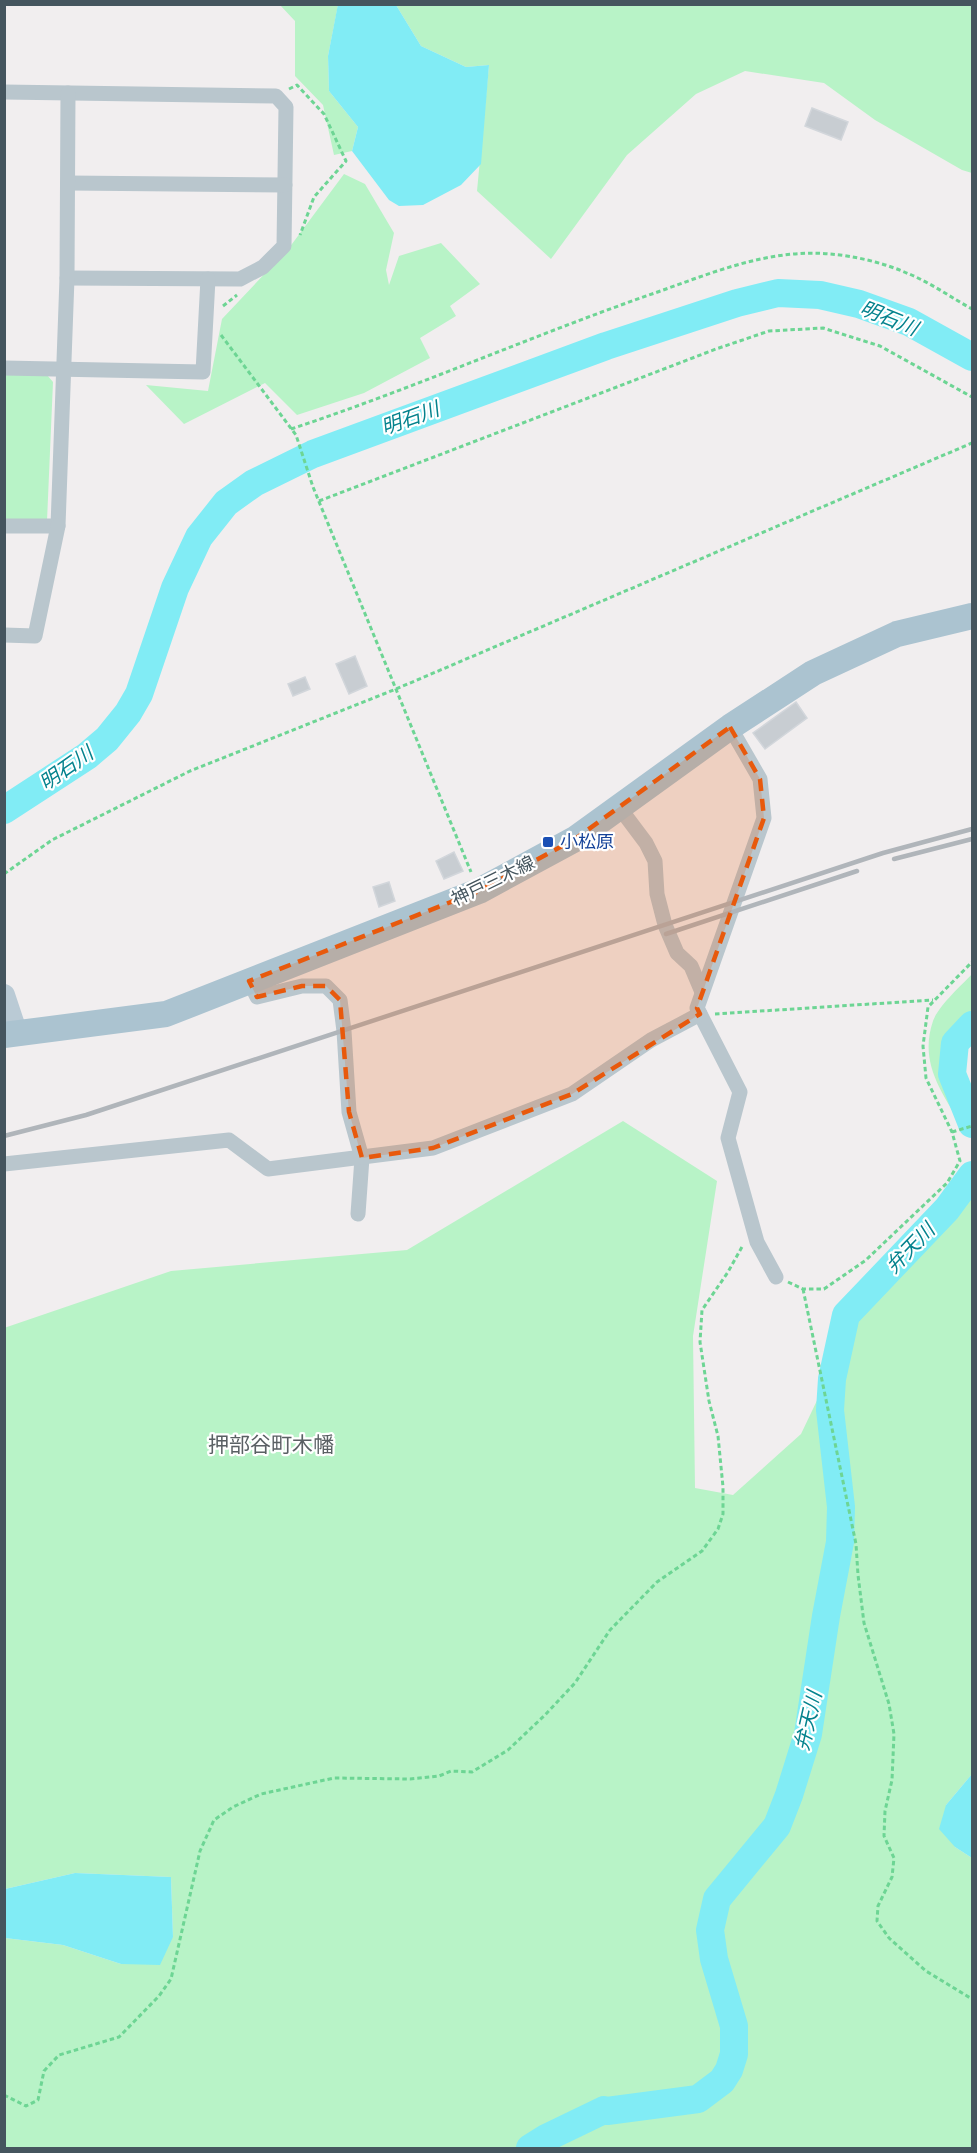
<svg xmlns="http://www.w3.org/2000/svg" width="977" height="2153" font-family="'PT Sans Narrow','Noto Sans JP',sans-serif">
  <style>
    .green { fill: #b8f3c7 }
    .water { fill: #81ecf5 }
    .lines { fill: none; stroke-linecap: round; stroke-linejoin: round }
    .river { stroke: #81ecf5; stroke-width: 28 }
    .building { fill: #c8cdd2; stroke: #d2d6db; stroke-width: 1.5 }
    .path { stroke: #6dd594; stroke-width: 3; stroke-dasharray: 4.5 3; stroke-linecap: butt }
    .street { stroke: #b9c6cd; stroke-width: 15 }
    .secondary { stroke: #bacad5; stroke-width: 22 }
    .primary { stroke: #abc3d0; stroke-width: 26 }
    .rail { stroke: #b0b5ba; stroke-width: 4.5 }
    .marked { fill: #e8590c; fill-opacity: 0.2; stroke: #e8590c; stroke-width: 4.5; stroke-dasharray: 12 8; stroke-linejoin: round }
    .transit-dot { fill: #1a4fb4; stroke: #fff; stroke-width: 2 }
    .labels { text-anchor: middle; stroke-width: 4.5; stroke-linejoin: round; paint-order: stroke }
    .transit-label { font-size: 18px; fill: #164399; stroke: #fff; text-anchor: start }
    .street-label { font-size: 18px; fill: #45555e; stroke: #fff }
    .water-label { font-size: 20px; font-style: italic; fill: #04828d; stroke: #fff }
    .quarter-label { font-size: 21px; fill: #5a6064; stroke: #fff }
  </style>
  <rect width="100%" height="100%" fill="#f1eeef"/>
  <g class="green">
    <path d="M280,5H338L328,56L329,91L358,127L352,151L334,155L323,105L295,76V21Z"/>
    <path d="M396,5H972V173L962,170L875,120L824,83L745,71L696,94L627,155L551,259L477,191L489,65L466,67L421,46Z"/>
    <path d="M344,174L365,184L394,233L386,270L389,285L399,256L441,243L480,284L450,306L456,316L420,338L430,358L364,393L297,415L265,383L184,424L146,385L208,391L222,319L289,248Z"/>
    <path d="M5,374L47,375L53,382L47,521L5,519L6,466L4,463Z"/>
    <path d="M972,974V1011L948,1051L946,1076L968,1120L961,1125C941,1091 919,1062 933,1021C939,1005 961,986 972,974Z"/>
    <path d="M623,1121L717,1181L693,1336L695,1488L733,1495L801,1434L874,1281L972,1170V1774L946,1805L955,1847L972,1858V2148H5V1938L63,1945L121,1964L173,1937L171,1877L75,1873L5,1889L4,1328L171,1271L407,1250Z"/>
  </g>
  <g class="water">
    <path d="M338,4L396,5L421,46L466,67L489,65L481,164L461,185L423,205L399,206L389,200L352,151L358,127L329,91L328,56Z"/>
    <path d="M972,1774V1858L955,1847L939,1829L946,1805Z"/>
    <path d="M75,1873L171,1877L173,1937L160,1965L121,1964L63,1945L5,1938V1889Z"/>
  </g>
  <g class="lines">
    <g class="river">
      <path d="M4,810L87,756L107,739L128,713L139,694L175,588L199,537L226,503L254,483L313,454L606,346L737,303L778,293L820,295L859,304L909,322L972,357"/>
      <path d="M972,1025L955,1043L952,1074L972,1124"/>
      <path d="M530,2148L546,2138L604,2110L607,2111L698,2099L722,2081L729,2070L734,2054V2026L714,1959L710,1930L717,1899L777,1826L789,1795L808,1734L826,1616L840,1542L841,1507L830,1410L832,1379L846,1315L947,1209L972,1175"/>
    </g>
  </g>
  <g class="building">
    <path d="M812,108L848,122L841,140L805,126Z"/>
    <path d="M355,656L367,686L349,694L336,664Z"/>
    <path d="M305,677L310,689L293,696L288,684Z"/>
    <path d="M796,702L807,718L765,749L753,733Z"/>
    <path d="M454,852L463,871L444,879L436,861Z"/>
    <path d="M389,882L395,901L379,907L373,887Z"/>
  </g>
  <g class="lines">
    <g class="path">
      <path d="M289,89L297,85L324,114L346,161L314,197L300,235"/>
      <path d="M223,306L237,295"/>
      <path d="M221,335L296,435L313,487L471,872"/>
      <path d="M291,429C412,389 529,337 649,295C707,275 767,248 830,254C855,256 885,263 909,274C931,283 952,298 972,309"/>
      <path d="M319,501L716,349L769,331L823,328L880,346L972,397"/>
      <path d="M4,874L52,840L190,771L396,689L972,443"/>
      <path d="M715,1014L933,1000"/>
      <path d="M952,1132L972,1126"/>
      <path d="M788,1282L803,1289H824L866,1260L947,1183L960,1161L952,1132L926,1078L923,1046L928,1007L972,962"/>
      <path d="M803,1289L856,1544L858,1575L864,1623L889,1704L894,1734L892,1780L885,1811L884,1836L894,1858L892,1877L878,1906L877,1921L889,1938L926,1971L972,1999"/>
      <path d="M4,2095L26,2106L38,2100L44,2071L59,2055L119,2037L159,1996L171,1979L200,1851L214,1820L233,1807L261,1794L334,1778L410,1779L439,1776L451,1771L472,1772L508,1750L545,1715L575,1683L610,1630L657,1582L702,1551L718,1529L723,1514V1487L718,1436L709,1401L700,1342L702,1310L728,1272L743,1245"/>
    </g>
    <g class="street">
      <path d="M4,92L276,96L286,107L284,246L263,267L240,279L67,278"/>
      <path d="M68,183L285,185"/>
      <path d="M4,368L203,372L208,279"/>
      <path d="M4,526H58L67,278L68,93"/>
      <path d="M4,635L35,636L58,526"/>
      <path d="M730,727L760,779L764,818L697,1008L740,1092L728,1138L757,1242L776,1277"/>
      <path d="M619,807L646,843L655,861L657,894L665,925L677,953L691,966L702,992"/>
      <path d="M249,981L257,997L302,986H326L340,1000L344,1031L349,1112L362,1158L358,1214"/>
      <path d="M4,1164L229,1140L268,1169L433,1148L572,1094L651,1040L700,1014"/>
    </g>
    <path class="secondary" d="M4,995L17,1034"/>
    <path class="primary" d="M4,1035L166,1014L479,891L575,839L730,727L813,673L897,634L972,616"/>
    <g class="rail">
      <path d="M894,859L972,839"/>
      <path d="M666,934L857,871"/>
      <path d="M4,1136L86,1115L883,853L972,829"/>
    </g>
  </g>
  <path class="marked" d="M730,727L760,779L764,818L697,1008L700,1014L572,1094L433,1148L362,1158L349,1112L340,1000L326,986H302L257,997L249,981L479,891L575,839Z"/>
  <rect class="transit-dot" x="542" y="836" width="12" height="12" rx="3"/>
  <g class="labels">
    <g class="transit-label">
      <text x="560" y="848">小松原</text>
    </g>
    <g class="street-label">
      <text transform="translate(493 881) rotate(-26)" y="6">神戸三木線</text>
    </g>
    <g class="water-label">
      <text transform="translate(889 318) rotate(22)" y="7">明石川</text>
      <text transform="translate(410 418) rotate(-20)" y="7">明石川</text>
      <text transform="translate(66 768) rotate(-35)" y="7">明石川</text>
      <text transform="translate(910 1248) rotate(-46)" y="7">弁天川</text>
      <text transform="translate(808 1721) rotate(-77)" y="7">弁天川</text>
    </g>
    <g class="quarter-label">
      <text x="271" y="1452">押部谷町木幡</text>
    </g>
  </g>
  <rect width="977" height="2153" fill="none" stroke="#45555e" stroke-width="12"/>
</svg>
